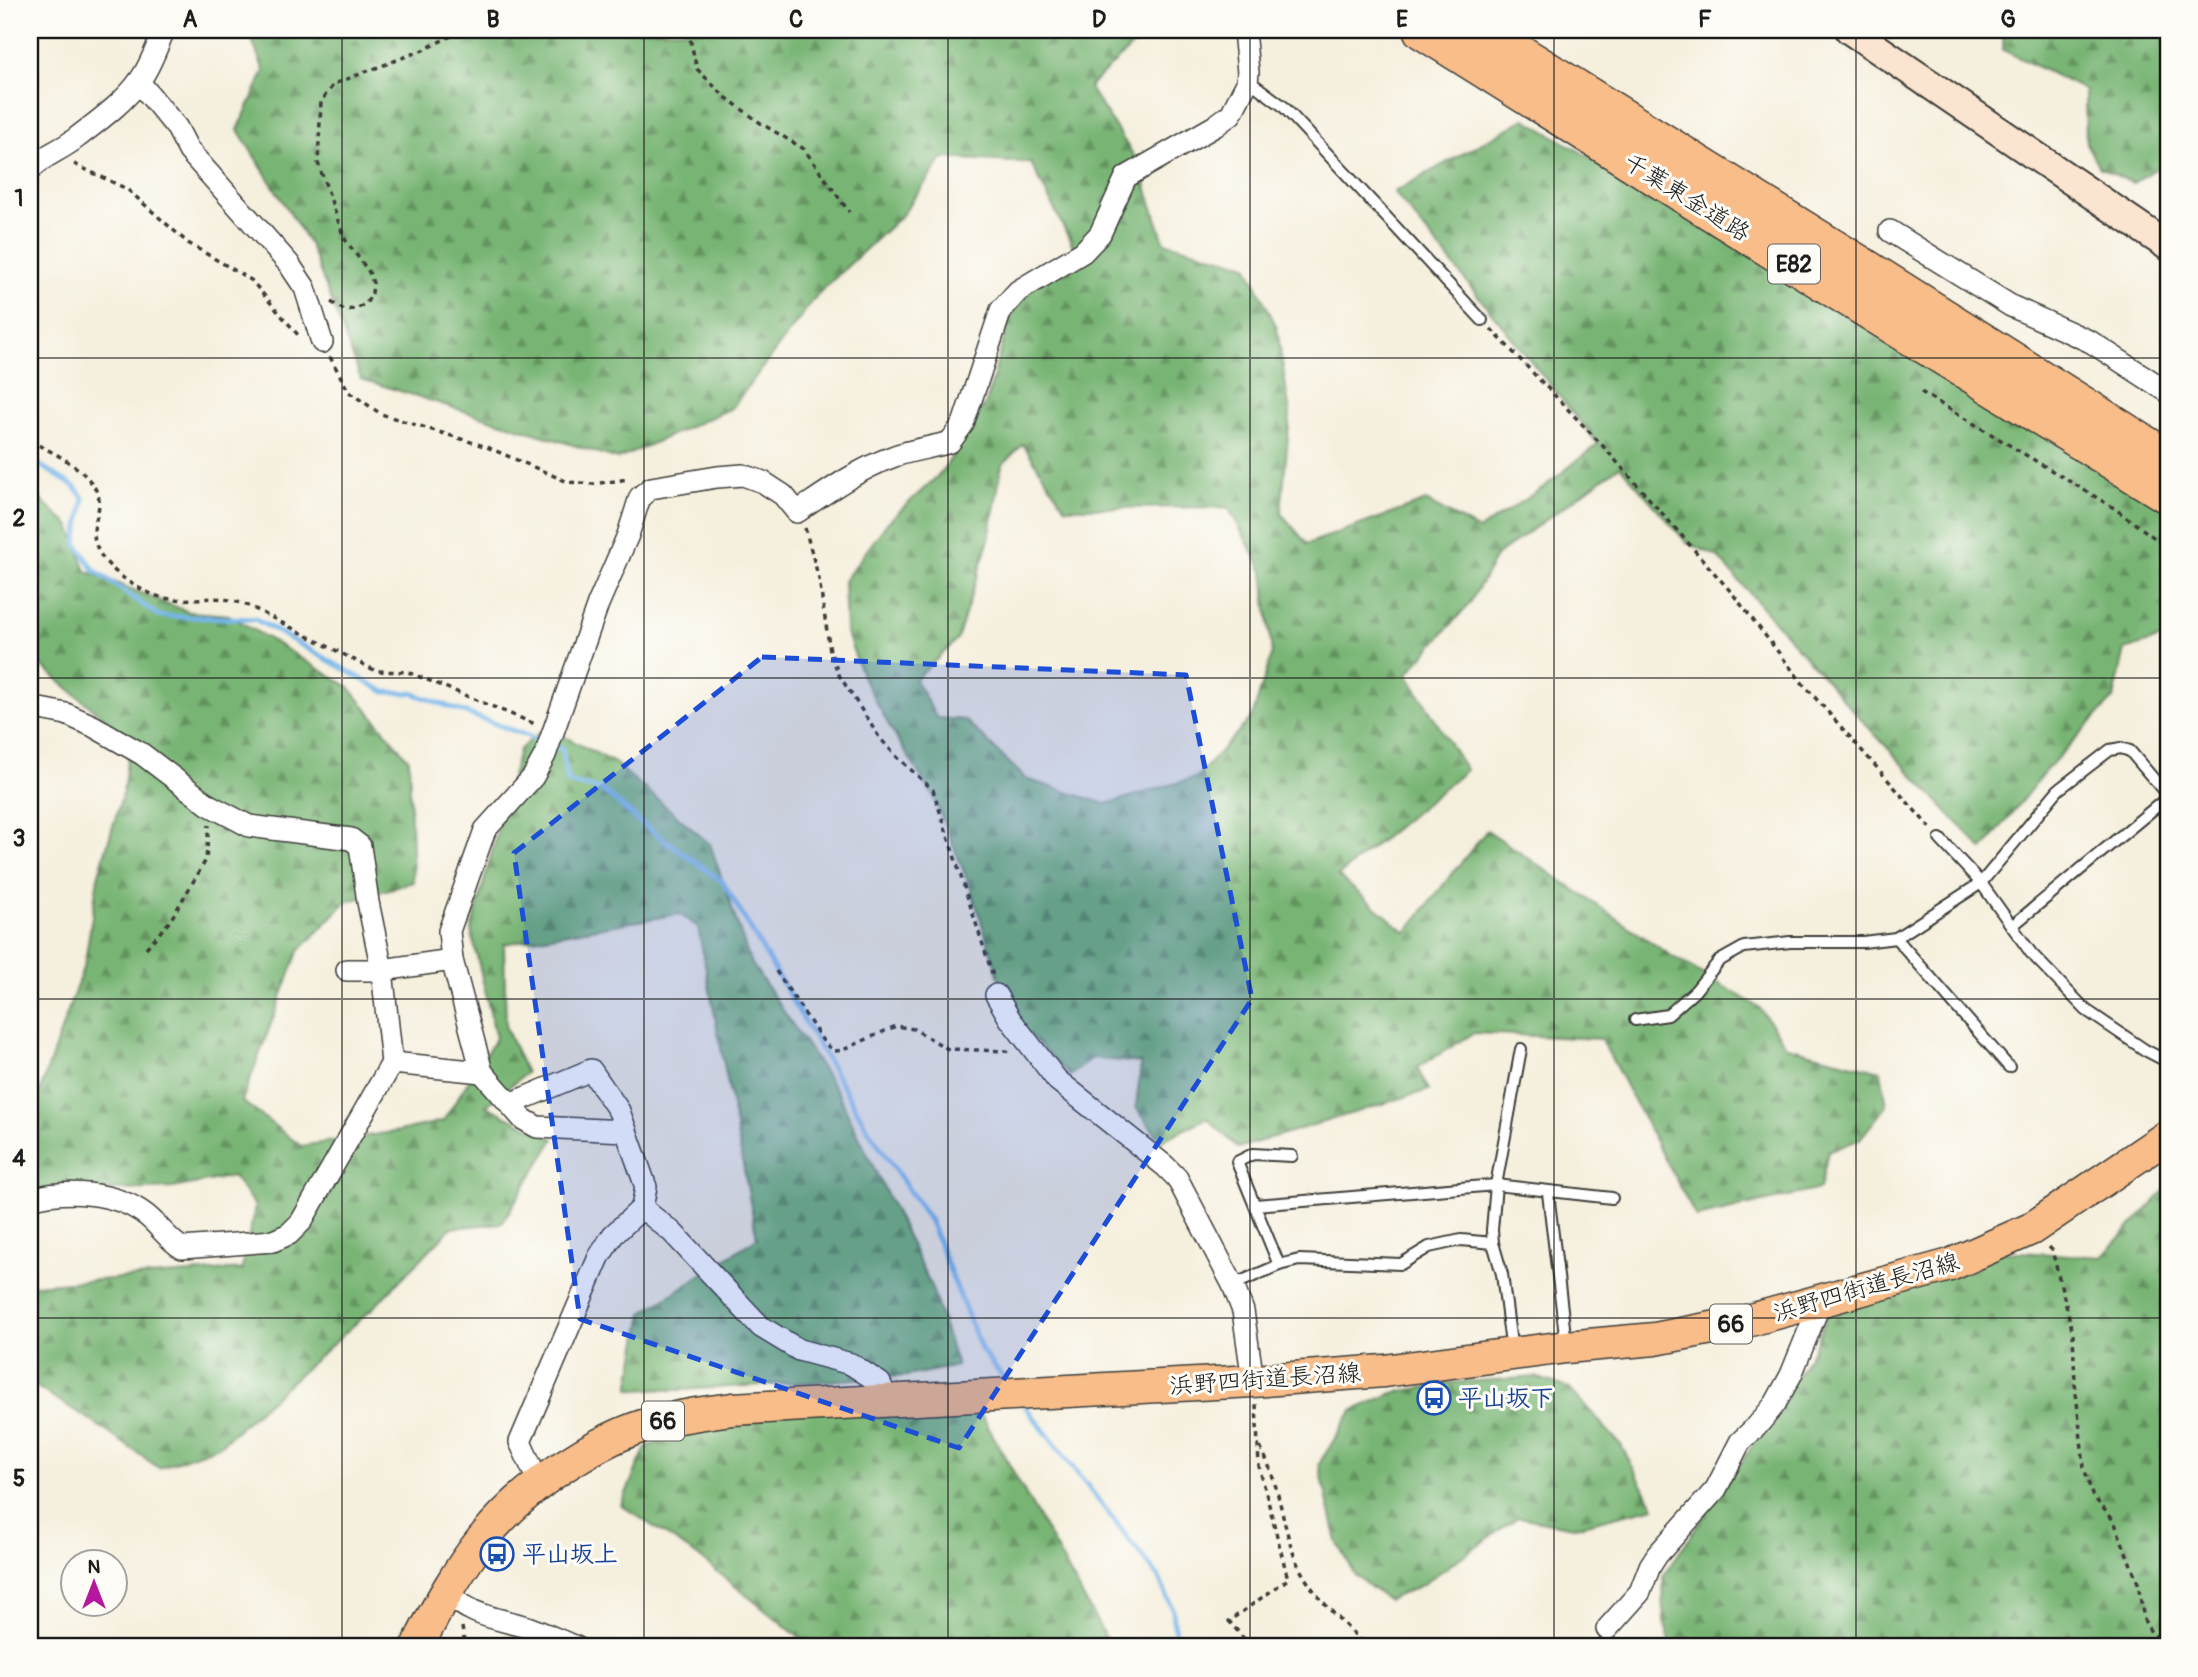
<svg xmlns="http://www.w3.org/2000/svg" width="2198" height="1677" font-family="Pangolin,'Klee One',sans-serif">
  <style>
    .forest { fill: url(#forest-firs); stroke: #4a6848; stroke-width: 2; fill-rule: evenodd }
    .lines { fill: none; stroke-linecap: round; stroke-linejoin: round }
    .stream { stroke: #76b6ea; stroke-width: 5 }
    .lane-casing { stroke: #3d3c39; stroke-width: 14 }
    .street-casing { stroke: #3d3c39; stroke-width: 24 }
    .secondary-casing { stroke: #3d3c39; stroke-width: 32 }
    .primary-casing { stroke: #3d3c39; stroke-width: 35 }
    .highway-casing { stroke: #3d3c39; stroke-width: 40 }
    .path { stroke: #3d3c39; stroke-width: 3.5; stroke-dasharray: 5 5; stroke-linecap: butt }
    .lane { stroke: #fff; stroke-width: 10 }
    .street { stroke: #fff; stroke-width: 21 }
    .secondary { stroke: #fce5d0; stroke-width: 28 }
    .primary { stroke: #f8bd89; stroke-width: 32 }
    .highway { stroke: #f8bd89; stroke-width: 37 }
    .marked { fill: #1d4ed8; fill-opacity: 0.2; stroke: #1d4ed8; stroke-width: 5; stroke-dasharray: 14 9; stroke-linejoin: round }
    .grid { fill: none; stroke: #1c1c1c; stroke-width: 2; stroke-opacity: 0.55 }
    .labels { text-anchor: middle; stroke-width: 6; stroke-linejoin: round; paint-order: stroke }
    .shield { fill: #fdfcf7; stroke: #605f5e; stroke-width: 2 }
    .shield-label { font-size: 23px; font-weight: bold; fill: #1c1c1c }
    .street-label { font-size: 24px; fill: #1c1c1c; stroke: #fdfcf7 }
    .transit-label { font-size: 24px; font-weight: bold; fill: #164399; stroke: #fdfcf7; text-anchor: start }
    .neatline { fill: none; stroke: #1c1c1c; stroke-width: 2.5 }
    .grid-label { font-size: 23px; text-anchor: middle; font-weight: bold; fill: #1c1c1c }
  </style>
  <defs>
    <pattern id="forest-firs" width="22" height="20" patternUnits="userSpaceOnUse" patternTransform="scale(1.75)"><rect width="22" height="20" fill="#78b574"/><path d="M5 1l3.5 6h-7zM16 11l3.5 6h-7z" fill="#62925e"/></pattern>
  </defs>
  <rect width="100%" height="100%" fill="#fdfcf7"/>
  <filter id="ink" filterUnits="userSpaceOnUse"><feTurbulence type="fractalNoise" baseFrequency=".0143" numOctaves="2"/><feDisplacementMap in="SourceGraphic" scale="14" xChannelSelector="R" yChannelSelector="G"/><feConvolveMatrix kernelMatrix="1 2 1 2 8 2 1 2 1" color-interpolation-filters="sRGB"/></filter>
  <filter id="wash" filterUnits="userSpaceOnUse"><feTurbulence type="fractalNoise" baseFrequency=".00686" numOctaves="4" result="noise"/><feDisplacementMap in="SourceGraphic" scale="28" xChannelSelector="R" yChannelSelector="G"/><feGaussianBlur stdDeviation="1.57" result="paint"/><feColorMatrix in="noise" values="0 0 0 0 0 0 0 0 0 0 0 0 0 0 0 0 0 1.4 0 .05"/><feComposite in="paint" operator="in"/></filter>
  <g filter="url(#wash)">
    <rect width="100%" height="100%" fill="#f5efdd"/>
    <g class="forest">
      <path d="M248,30H1149L1089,87L1138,162L1164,242L1247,265L1277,328L1290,414L1281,513L1307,544L1426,501L1479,530L1545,486L1598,444L1394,192L1525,119L1761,259L2168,510V636L2125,650L2114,698L2046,770L1983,850L1855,713L1717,556L1687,543L1620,466L1497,555L1470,603L1407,674L1466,770L1338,876L1406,932L1487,830L1670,955L1759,1007L1787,1047L1881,1071L1887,1105L1859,1140L1828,1151L1820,1189L1696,1217L1601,1039L1474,1033L1417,1068L1429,1090L1238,1148L1207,1118L1161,1141L1136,1107L1141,1063L1092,1058L1070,1076L1011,1016L971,889L933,796L891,729L863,678L846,631L844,581L888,522L942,472L986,403L1010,317L1044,273L1075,250L1031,163L943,158L902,215L818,294L732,408L618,459L361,379L310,245L238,130L264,71ZM1023,444L1065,508L1228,507L1263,571L1272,654L1252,717L1197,777L1106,804L1026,779L965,720L937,718L915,680L957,640L989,539L1002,465Z"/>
      <path d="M2004,30H2168V161L2133,183L2099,167L2086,143L2085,90L2003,50Z"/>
      <path d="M30,490L70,526L86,571L189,612L229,615L349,687L409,760L413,882L346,902L298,952L242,1101L301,1146L399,1131L443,1121L496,1038L471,930L519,750L546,727L615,763L710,844L750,961L837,1091L931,1286L957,1366L906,1376L681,1390L629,1389L643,1313L757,1238L698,927L679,914L504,944L506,1028L526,1073L486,1106L554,1139L502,1223L451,1228L373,1308L219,1446L159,1468L90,1420L35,1386L30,1391V1287L32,1285L242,1269L255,1206L233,1176L173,1188L30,1193V1109L35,1105L85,962L98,877L123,792L130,740L30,656Z"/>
      <path d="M2168,1187V1647H1672L1664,1622L1663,1576L1772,1417L1813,1350L1829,1310L2002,1251L2102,1257Z"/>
      <path d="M1536,1377L1569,1388L1621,1445L1654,1507L1574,1527L1518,1517L1422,1585L1388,1600L1355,1575L1337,1542L1319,1464L1352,1411L1393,1393L1448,1383Z"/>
      <path d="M789,1410L981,1414L1111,1647H837L800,1638L699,1557L621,1505L646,1447L716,1418Z"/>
    </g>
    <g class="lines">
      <g class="stream">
        <path d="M30,459L75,487L84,499L76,543L94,570L159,616L255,619L385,692L412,693L544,742"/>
        <path d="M553,745L562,749L568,782L602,790L644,825L723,882L869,1131L930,1221L982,1351L1008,1384"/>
        <path d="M1025,1406L1159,1578L1173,1610L1176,1647"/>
      </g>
    </g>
  </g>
  <g filter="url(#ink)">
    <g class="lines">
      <defs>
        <g id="lane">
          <path d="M1247,83L1256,86L1283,106L1482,320"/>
          <path d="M1940,839L1981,883L2031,953L2086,1010L2145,1050L2168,1062"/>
          <path d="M2012,926L2168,797"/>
          <path d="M1896,938L2009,1067"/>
          <path d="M1635,1020L1668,1015L1695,991L1719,961L1744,947L1790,942H1863L1896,938L1981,883L2058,790L2110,750L2121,748L2130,751L2168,796"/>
          <path d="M1548,1193L1566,1343"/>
          <path d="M1255,1205L1496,1185L1612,1198"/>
          <path d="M1279,1265L1237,1162L1253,1154L1292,1156"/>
          <path d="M1233,1285L1279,1265L1299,1260L1401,1264L1429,1247L1461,1240L1493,1243"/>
          <path d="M1512,1352L1502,1274L1493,1243L1492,1230L1496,1185L1521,1049"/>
        </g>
        <g id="street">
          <path d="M139,82L177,128L189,151L289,264L305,288L322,342"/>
          <path d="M30,170C43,155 60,151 75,139C97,122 125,102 140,80C151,65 157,46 164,30"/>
          <path d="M1890,231L2011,306L2091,342L2168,392"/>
          <path d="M30,707L66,714L93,726L142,754L209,805L249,826L351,839L360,846L368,902L382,970L392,1063"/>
          <path d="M347,970H382L452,960"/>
          <path d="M996,995L1010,1019L1057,1080L1165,1166L1177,1178L1233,1285L1243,1311L1253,1381"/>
          <path d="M510,1104L591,1070L619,1111L646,1187L642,1208L613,1235L599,1257L520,1442L539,1483"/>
          <path d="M626,1131L537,1127L523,1119L482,1072L452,960L449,931L485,830L533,777L545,755L598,604L628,535L640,497L651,488L717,477L743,475L763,482L783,495L797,512C827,492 857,470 892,457C910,450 931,448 950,442L963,424L1001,310L1018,291L1083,252L1100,234L1126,177L1215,126L1231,114L1247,83L1248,72L1244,30"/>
          <path d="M30,1199C66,1189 115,1191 146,1215C159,1225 167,1239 182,1248L273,1241L289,1234L301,1222L392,1063L482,1072"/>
          <path d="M642,1208L672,1232L761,1327L799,1350L851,1364L880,1383L888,1401"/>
          <path d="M446,1591C470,1617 498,1618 530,1628C546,1634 561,1641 576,1647"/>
          <path d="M1607,1629L1640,1592L1650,1566L1657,1555L1716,1489L1740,1442L1757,1426L1775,1404L1791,1375L1821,1301"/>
        </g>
        <path id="secondary" d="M1850,30L2168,246"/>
        <path id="primary" d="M417,1647C460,1562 496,1506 580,1456C603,1442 627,1430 653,1423C678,1416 705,1413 732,1409L1253,1381L1384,1371L1566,1347L1655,1339L1743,1322L1950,1265L2031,1229L2168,1136"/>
        <g id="highway">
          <path d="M1422,30L1844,295L2168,495"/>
          <path d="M1482,30L1867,269L2168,459"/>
        </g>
      </defs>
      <use href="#lane" class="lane-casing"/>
      <use href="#street" class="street-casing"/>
      <use href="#secondary" class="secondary-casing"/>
      <use href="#primary" class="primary-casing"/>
      <use href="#highway" class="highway-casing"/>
      <g class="path">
        <path d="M688,30L697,69L724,96L762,124L804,149L849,212"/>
        <path d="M74,164L127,189L188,243L251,280L299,336"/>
        <path d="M331,302L344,310L355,309L366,304L372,293L373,283L369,272L344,238L318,163L321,101L334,84L423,50L463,30"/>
        <path d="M1491,329L1603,446L1732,593L1804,685L1932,830"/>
        <path d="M330,357L349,392L381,414L487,447L568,482L593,484L629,479"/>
        <path d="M1921,392L2114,508L2168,548"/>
        <path d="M30,441C54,453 84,466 97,492C103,506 94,519 94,533C94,562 131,586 154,595C176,604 202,596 224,599C233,600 241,603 249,606L376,671L408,672L535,724"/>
        <path d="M805,528L819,579L830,651L839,675L879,737L897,757L933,790L993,976"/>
        <path d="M146,948L170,921L206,860L209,825"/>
        <path d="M776,971L825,1044L835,1051L843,1050L896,1026L914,1029L948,1049L1007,1051L1011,1053"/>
        <path d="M2049,1247L2052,1250L2073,1333L2075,1383L2084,1467L2092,1495L2114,1521L2138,1583L2144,1620L2152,1634L2165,1642L2168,1640"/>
        <path d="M1260,1447C1279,1481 1281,1519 1294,1555C1307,1592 1341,1620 1367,1647"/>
        <path d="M462,1627L465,1647"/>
        <path d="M1251,1647L1229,1621L1288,1579L1259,1466L1256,1404"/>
      </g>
      <use href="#lane" class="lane"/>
      <use href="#street" class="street"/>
      <use href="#secondary" class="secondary"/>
      <use href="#primary" class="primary"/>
      <use href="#highway" class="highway"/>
    </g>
  </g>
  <path class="marked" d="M762,657L1186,675L1252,999L959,1448L580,1319L514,853Z"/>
  <path class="grid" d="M342,30V1647M644,30V1647M948,30V1647M1250,30V1647M1554,30V1647M1856,30V1647M30,358H2168M30,678H2168M30,999H2168M30,1318H2168"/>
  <defs>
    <symbol id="bus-ring" viewBox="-11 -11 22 22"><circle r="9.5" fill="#fdfcf7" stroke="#1a4fb4" stroke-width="1.5"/><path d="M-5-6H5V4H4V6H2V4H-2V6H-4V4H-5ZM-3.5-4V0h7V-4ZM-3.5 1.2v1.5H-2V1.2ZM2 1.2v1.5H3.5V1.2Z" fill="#1a4fb4"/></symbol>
  </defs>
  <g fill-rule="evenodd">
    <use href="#bus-ring" x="1415" y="1379" width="38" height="38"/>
    <use href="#bus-ring" x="478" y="1535" width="38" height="38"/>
  </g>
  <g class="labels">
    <g class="shield">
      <rect x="1768" y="244.5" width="52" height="39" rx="5"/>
      <rect x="1710" y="1304.5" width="42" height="39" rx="5"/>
      <rect x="642" y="1401.5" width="42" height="39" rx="5"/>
    </g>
    <g class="shield-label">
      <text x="1794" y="272">E82</text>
      <text x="1731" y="1332">66</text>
      <text x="663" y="1429">66</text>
    </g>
    <g class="street-label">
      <text transform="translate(1687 197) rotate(32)" y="8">千葉東金道路</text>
      <text transform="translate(1866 1287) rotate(-16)" y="8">浜野四街道長沼線</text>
      <text transform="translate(1265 1379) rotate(-4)" y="8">浜野四街道長沼線</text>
    </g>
    <g class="transit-label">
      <text x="1458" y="1406">平山坂下</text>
      <text x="522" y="1562">平山坂上</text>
    </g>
  </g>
  <rect width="2198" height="1677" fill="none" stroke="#fdfcf7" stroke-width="77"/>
  <g transform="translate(94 1583)"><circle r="33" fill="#fdfcf7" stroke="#a3a29f" stroke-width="2"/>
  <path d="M0-5L12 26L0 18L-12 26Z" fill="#b5179e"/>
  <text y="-10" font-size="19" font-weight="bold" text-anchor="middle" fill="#1c1c1c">N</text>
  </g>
  <rect x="38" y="38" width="2122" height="1600" class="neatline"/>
  <g class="grid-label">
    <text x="190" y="27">A</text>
    <text x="493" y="27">B</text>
    <text x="796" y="27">C</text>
    <text x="1099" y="27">D</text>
    <text x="1402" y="27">E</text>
    <text x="1705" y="27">F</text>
    <text x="2008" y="27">G</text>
    <text x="19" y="206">1</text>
    <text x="19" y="526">2</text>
    <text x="19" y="846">3</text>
    <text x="19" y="1166">4</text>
    <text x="19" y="1486">5</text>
  </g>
</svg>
